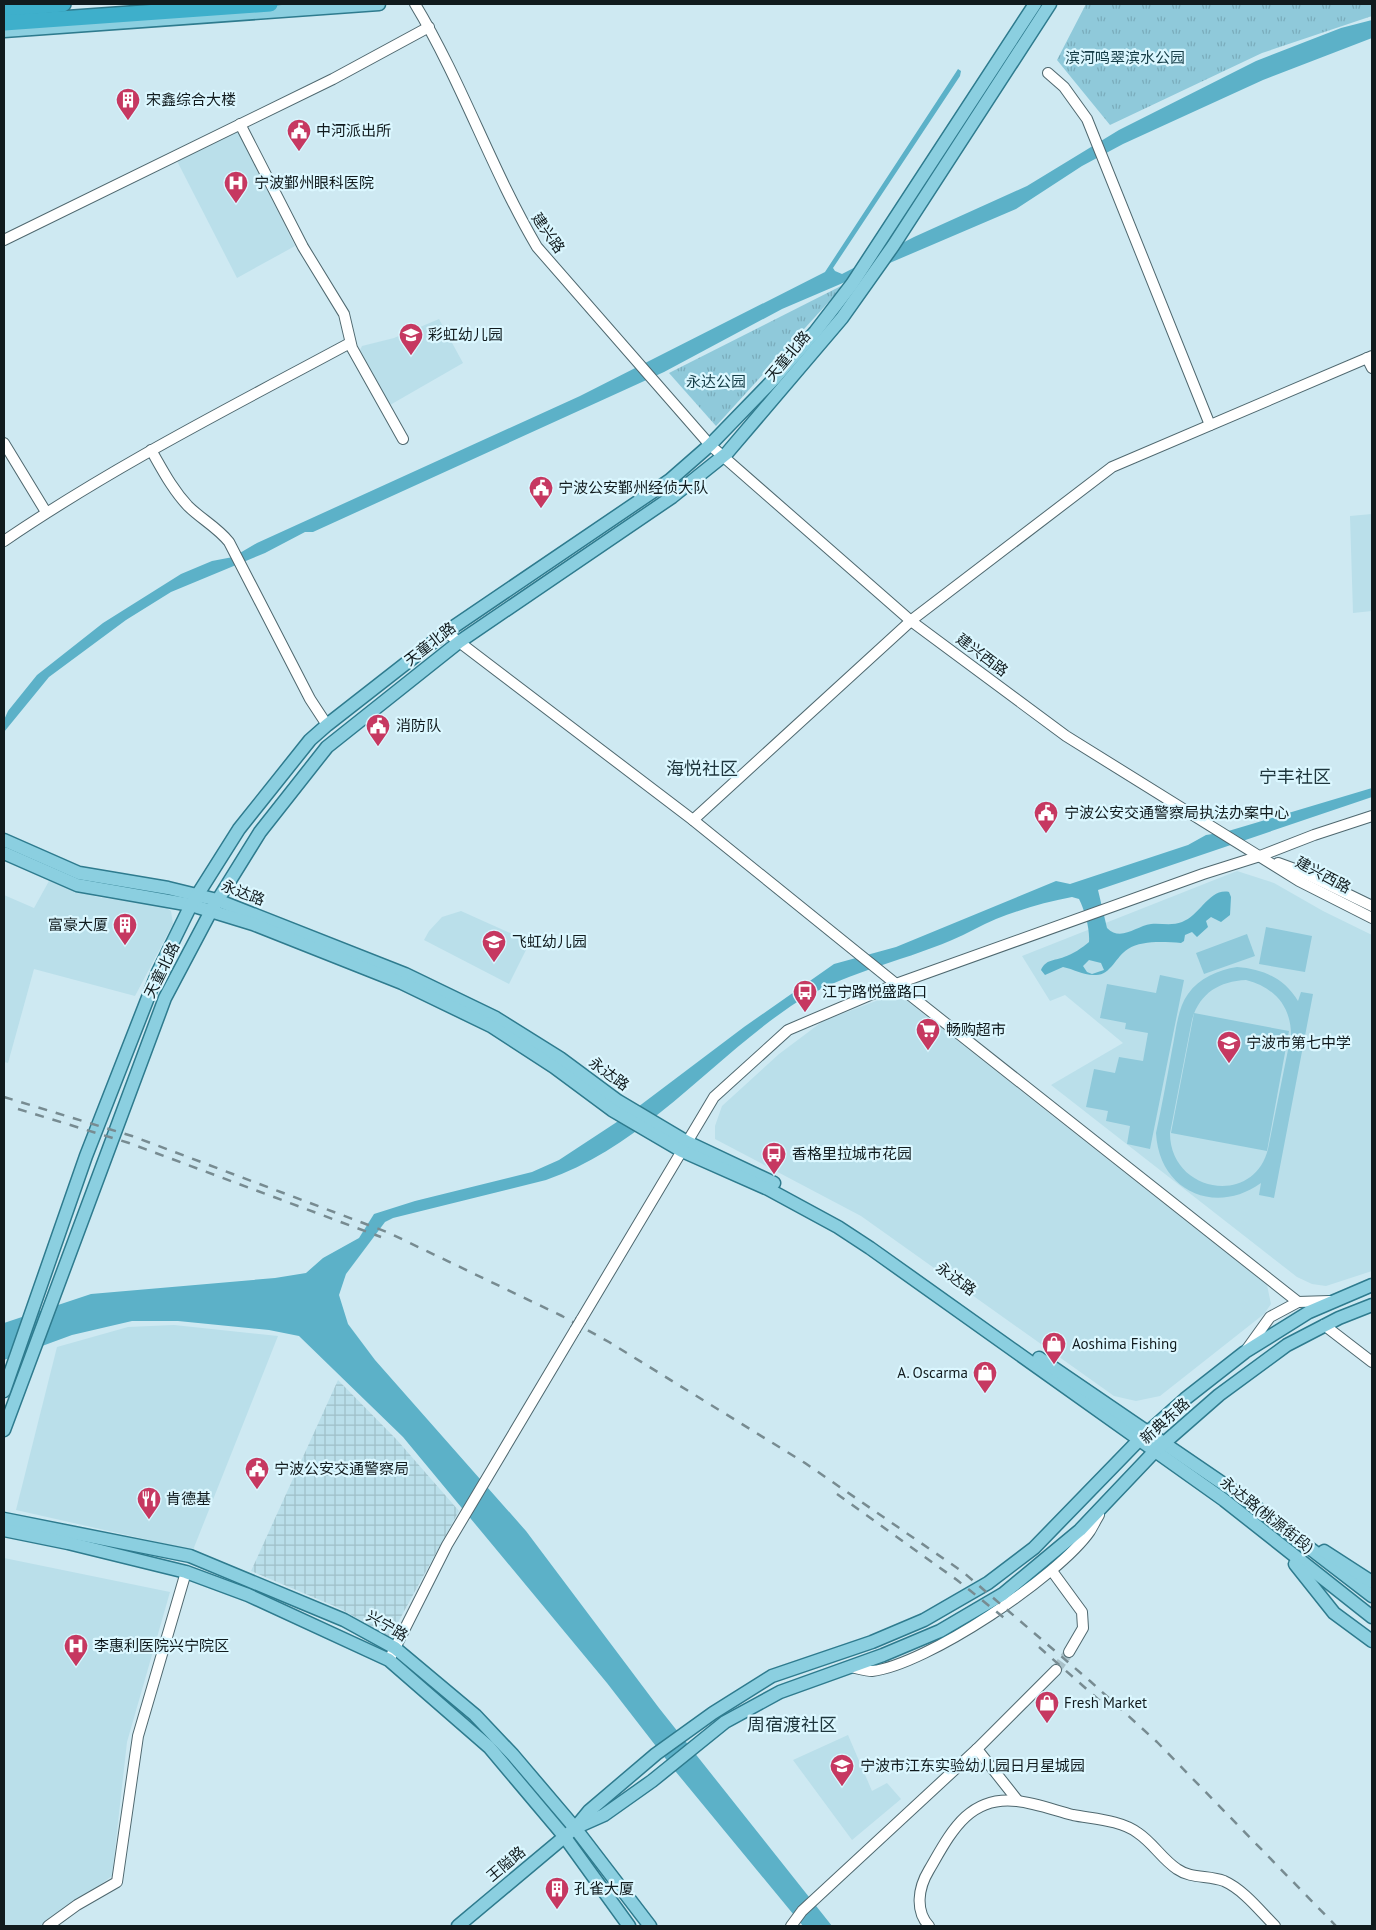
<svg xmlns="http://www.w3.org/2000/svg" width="1376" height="1930" font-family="'PT Sans','Noto Sans SC',sans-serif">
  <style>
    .built { fill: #badfea }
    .industrial { fill: url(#industrial-grid) }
    .grass { fill: url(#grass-tufts) }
    .garden { fill: #8fc9da; fill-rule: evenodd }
    .water { fill: #5cb1c8; fill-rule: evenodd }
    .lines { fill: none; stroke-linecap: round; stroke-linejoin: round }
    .minor-tunnel { stroke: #a8c0c8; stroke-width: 10; stroke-dasharray: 10 5; stroke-linecap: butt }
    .minor-casing { stroke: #4f686f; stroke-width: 12 }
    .major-casing { stroke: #2e7b8e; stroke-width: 15 }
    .highway-casing { stroke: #2e7b8e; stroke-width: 18 }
    .minor { stroke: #fff; stroke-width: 10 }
    .major { stroke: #8bcfe0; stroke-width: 12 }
    .highway { stroke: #3eafcb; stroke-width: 15 }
    .rail { stroke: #778b91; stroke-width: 2.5; stroke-dasharray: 9 9; stroke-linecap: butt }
    .minor-bridge-casing { stroke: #4f686f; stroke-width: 12; stroke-linecap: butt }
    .minor-bridge { stroke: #fff; stroke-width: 10 }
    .labels { text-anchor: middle; stroke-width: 4.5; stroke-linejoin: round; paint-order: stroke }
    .park-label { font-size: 15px; fill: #153d47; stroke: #dbf7ff }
    .poi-label { font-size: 15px; fill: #111b1e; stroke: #dbf7ff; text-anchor: start }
    .street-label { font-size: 15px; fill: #111b1e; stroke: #dbf7ff }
    .quarter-label { font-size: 18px; fill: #1e353c; stroke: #dbf7ff }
  </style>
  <defs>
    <pattern id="industrial-grid" width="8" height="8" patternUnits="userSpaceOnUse" patternTransform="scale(1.25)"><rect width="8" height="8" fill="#badfea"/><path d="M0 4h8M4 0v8" fill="none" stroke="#9fbfc8"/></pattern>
    <pattern id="grass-tufts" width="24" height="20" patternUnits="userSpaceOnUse" patternTransform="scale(1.25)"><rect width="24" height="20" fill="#8fc9da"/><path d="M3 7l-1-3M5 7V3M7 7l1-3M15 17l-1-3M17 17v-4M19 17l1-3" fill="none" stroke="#7aacbb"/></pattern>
  </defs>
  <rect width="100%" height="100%" fill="#cee9f2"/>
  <g class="built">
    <path d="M238,131L295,246L237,278L177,161Z"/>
    <path d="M439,319L463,363L390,405L360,350L362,346L394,338Z"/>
    <path d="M1372,514V611L1353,613L1350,516Z"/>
    <path d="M1237,871L1274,883L1323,911L1372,935V1271L1326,1286L1312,1284L1297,1277L1051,1085L1123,1043L1065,995L1050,1001L1022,956Z"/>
    <path d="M49,881L97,897L162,905L171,911L173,924L135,996L34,969L8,1063L4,1062V895L34,908Z"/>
    <path d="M461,911L530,942L509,984L424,940L429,931L442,917Z"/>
    <path d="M897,993L1267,1285L1271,1304L1264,1314L1160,1396L1136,1401L1114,1396L861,1216L715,1139V1126L722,1106L779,1054L823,1021Z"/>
    <path d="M174,1325L278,1336L193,1550L16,1510L57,1347L128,1327Z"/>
    <path d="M4,1558L170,1592L127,1742L112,1876L44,1926H4Z"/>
    <path d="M848,1735L872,1791L887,1783L901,1799L852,1840L793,1760Z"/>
  </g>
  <path class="industrial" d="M338,1380L397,1440L459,1511L390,1637L339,1608L251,1571Z"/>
  <g class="grass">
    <path d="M1086,4H1372V16L1262,53L1110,125L1057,60Z"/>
    <path d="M845,284L716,426L669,373Z"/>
  </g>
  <g class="garden">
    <path d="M1266,927L1312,936L1305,972L1259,964Z"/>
    <path d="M1247,934L1255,956L1204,974L1196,953Z"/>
    <path d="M1237,967C1263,969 1284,978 1298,1001L1301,992L1313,994L1274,1198L1259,1195L1261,1183C1215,1216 1159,1191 1156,1133C1162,1105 1167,1078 1172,1050C1176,1032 1177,1009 1188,994C1199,978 1218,970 1237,967ZM1246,980C1274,987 1291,1006 1291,1035L1268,1149C1254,1207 1170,1193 1170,1133L1192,1020C1199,994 1219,981 1246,980Z"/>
    <path d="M1160,975L1184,980L1150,1149L1127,1144L1130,1126L1106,1121L1108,1111L1086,1107L1094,1069L1115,1073L1119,1057L1143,1061L1148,1033L1125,1029L1126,1023L1100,1018L1107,984L1156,993Z"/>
    <path d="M1194,1013L1289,1031L1267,1151L1171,1133Z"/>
  </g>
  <g class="water">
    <path d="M1372,20V38L1263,80L1123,144L1082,166L1016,209L782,309L664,372L313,532H305L265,553L171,592L126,620L49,677L4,732V720L8,711L37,675L103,623L181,574L212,561L233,557L257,543L580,396L825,272L958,69L961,71L960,76L833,268L835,271L842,274L914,237L1027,186L1119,130L1256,61L1341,28Z"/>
    <path d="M1372,788V797L1098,890L1107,928C1121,942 1136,926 1151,924C1161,923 1172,926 1182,922C1200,916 1209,888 1229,892L1231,897L1230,915L1221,922L1211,917L1206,921L1208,927L1197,937L1192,932L1185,935L1184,941L1181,943C1165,942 1142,940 1128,949C1116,956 1111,975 1096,975C1084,976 1074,969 1063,967L1045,975L1041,970C1046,959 1054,961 1064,957C1073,954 1082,948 1089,942C1090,929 1085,911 1079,899L1072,897C1046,902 1021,909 996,919C981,925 967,934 952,940C898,963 841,973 791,1006C709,1062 642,1147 546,1180L393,1218L385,1222L346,1274L339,1295L348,1324L375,1360L526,1531L659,1708L832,1926H803L676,1772L607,1683L403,1437L299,1336L269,1330L178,1321H132L72,1335L4,1360V1323L91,1294L275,1278L306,1273L323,1258L359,1238L374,1214L415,1201L532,1172L559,1160L626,1116L744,1027L834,964L896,947L1056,881L1070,884L1188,845L1206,835L1225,832ZM1089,960L1101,963L1104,970L1092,974L1087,972L1083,966Z"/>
  </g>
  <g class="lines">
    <path class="minor-tunnel" d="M1056,1670L1069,1652"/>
    <defs>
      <g id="minor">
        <path d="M415,4C462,82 491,169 537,247L710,445L911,621L1066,736L1299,881L1372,918"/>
        <path d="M1048,73L1064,87L1087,119L1210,425"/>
        <path d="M240,124L303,247L344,314L352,348L403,439"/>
        <path d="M4,240L333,79L429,27"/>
        <path d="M1367,358L1372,368"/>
        <path d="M4,443L46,512"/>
        <path d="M151,450C162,469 172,489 188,506C201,519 217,527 229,542L310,699L327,725"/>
        <path d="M4,541C114,466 233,406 350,343"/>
        <path d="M446,632L693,820L896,984L1298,1302"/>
        <path d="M693,820L913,619L1112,467L1372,356"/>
        <path d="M1278,863L1300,871L1372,906"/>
        <path d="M581,1320L714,1097L788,1030L896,984L1203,874L1260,856L1314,835L1372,816"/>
        <path d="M1324,1325L1372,1362"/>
        <path d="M1247,1349L1270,1317L1298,1302L1330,1301"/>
        <path d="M1052,1571L1082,1612L1083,1628L1069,1652"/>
        <path d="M389,1660L447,1545L575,1330"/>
        <path d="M850,1667C857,1668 865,1671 872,1671C926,1665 1059,1576 1090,1531C1093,1526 1096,1520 1099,1515"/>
        <path d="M977,1749L1018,1801"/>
        <path d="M48,1926L77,1905L117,1882L138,1736L186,1572"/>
        <path d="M791,1926L802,1911L977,1749L1056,1670"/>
        <path d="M929,1926C915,1911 918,1888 929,1870C950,1834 968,1795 1017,1801C1035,1803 1054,1810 1073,1815C1093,1819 1121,1820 1138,1833C1153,1843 1162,1859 1177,1869C1191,1879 1209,1875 1224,1881C1244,1890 1260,1911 1275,1926"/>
      </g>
      <g id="major">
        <path d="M4,31L379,4"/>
        <path d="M4,840L79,873L168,888L217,900L405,974L496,1018L560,1058L618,1101L687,1142L774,1183"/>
        <path d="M4,853L77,885L191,905L253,924L402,983L491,1026L554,1067L612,1110L682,1151L768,1189L838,1227L870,1248L1224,1500L1372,1617"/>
        <path d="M1039,1358L1247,1500L1372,1596"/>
        <path d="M4,1391L86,1156L158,972L191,905L239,829L310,740L327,725L446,632L670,480L710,445L774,379L815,332L852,284L1035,4"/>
        <path d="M4,1430L165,998L211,911L260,832L327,747L459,642L672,497L727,453L842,318L893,246L1050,4"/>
        <path d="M4,1519L190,1556L344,1620L395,1648L475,1715L513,1755L575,1828L650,1926"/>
        <path d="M4,1530L68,1543L186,1572L248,1595L389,1660L489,1747L564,1836L629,1926"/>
        <path d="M1324,1551L1372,1582"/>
        <path d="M1295,1564L1334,1613L1372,1641"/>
        <path d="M577,1827L604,1815L652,1781L725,1722L780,1692L883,1655L940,1631L1003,1594L1080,1530L1155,1451L1219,1395L1287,1345L1339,1318L1372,1305"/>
        <path d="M458,1926L575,1828L589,1811L656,1754L713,1713L772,1676L872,1642L924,1620L988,1583L1034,1548L1139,1440L1185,1399L1245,1352L1309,1312L1372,1285"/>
      </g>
      <g id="highway">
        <path d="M4,9L63,4"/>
        <path d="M4,23L270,4"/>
      </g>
    </defs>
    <use href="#minor" class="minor-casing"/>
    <use href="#major" class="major-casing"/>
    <use href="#highway" class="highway-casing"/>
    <use href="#minor" class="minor"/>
    <use href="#major" class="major"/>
    <use href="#highway" class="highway"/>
    <g class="rail">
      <path d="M4,1097L132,1136L387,1232L562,1316L609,1342L805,1463L963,1572L1090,1681L1157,1742L1336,1926"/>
      <path d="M18,1109L129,1143L381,1237"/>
      <path d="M837,1494L957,1580L1008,1621"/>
      <path d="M1039,1647L1108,1708"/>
    </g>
    <defs>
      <path id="minor-bridge" d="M575,1330L581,1320"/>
    </defs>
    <use href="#minor-bridge" class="minor-bridge-casing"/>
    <use href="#minor-bridge" class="minor-bridge"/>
  </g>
  <defs>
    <symbol id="building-pin" viewBox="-11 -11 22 30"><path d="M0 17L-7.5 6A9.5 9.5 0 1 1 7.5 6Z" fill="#c63861" stroke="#dbf7ff"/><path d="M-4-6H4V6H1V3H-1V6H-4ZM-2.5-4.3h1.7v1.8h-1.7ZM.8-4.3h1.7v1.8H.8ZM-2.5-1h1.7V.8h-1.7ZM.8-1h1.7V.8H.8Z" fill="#fff"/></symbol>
    <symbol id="civic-pin" viewBox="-11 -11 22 30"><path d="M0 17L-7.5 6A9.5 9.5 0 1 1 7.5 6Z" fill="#c63861" stroke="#dbf7ff"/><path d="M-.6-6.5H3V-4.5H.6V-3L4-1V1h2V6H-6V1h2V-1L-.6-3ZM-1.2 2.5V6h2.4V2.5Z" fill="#fff"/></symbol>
    <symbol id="hospital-pin" viewBox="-11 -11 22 30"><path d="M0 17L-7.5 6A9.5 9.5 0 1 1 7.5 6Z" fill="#c63861" stroke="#dbf7ff"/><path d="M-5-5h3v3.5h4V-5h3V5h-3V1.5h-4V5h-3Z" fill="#fff"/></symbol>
    <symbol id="school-pin" viewBox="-11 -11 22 30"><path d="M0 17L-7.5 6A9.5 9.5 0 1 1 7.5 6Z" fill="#c63861" stroke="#dbf7ff"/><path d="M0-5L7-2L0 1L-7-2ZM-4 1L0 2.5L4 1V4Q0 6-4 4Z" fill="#fff"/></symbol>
    <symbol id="bus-pin" viewBox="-11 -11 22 30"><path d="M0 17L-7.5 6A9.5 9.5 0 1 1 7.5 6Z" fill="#c63861" stroke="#dbf7ff"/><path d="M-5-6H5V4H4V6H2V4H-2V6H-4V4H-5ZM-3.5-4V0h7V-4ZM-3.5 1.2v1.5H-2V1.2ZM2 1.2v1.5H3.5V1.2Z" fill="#fff"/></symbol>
    <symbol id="supermarket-pin" viewBox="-11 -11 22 30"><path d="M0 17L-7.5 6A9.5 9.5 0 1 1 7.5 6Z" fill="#c63861" stroke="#dbf7ff"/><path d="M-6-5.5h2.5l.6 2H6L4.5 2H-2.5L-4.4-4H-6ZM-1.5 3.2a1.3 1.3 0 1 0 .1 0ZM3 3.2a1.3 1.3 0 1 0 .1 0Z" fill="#fff"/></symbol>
    <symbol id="shop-pin" viewBox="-11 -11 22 30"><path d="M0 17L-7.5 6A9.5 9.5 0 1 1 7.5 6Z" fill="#c63861" stroke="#dbf7ff"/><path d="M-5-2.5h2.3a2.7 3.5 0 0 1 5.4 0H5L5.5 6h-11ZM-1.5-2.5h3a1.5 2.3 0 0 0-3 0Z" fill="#fff"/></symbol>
    <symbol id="restaurant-pin" viewBox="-11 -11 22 30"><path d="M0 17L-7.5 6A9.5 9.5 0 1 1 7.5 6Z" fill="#c63861" stroke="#dbf7ff"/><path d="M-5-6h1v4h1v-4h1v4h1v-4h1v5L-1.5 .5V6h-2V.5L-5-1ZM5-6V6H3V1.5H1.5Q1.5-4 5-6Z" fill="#fff"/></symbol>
  </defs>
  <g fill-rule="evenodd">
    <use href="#building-pin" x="114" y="86" width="28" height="38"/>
    <use href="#civic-pin" x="285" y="117" width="28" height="38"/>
    <use href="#hospital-pin" x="222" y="169" width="28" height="38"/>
    <use href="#school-pin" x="397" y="321" width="28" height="38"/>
    <use href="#civic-pin" x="527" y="474" width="28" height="38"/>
    <use href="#civic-pin" x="364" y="712" width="28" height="38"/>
    <use href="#civic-pin" x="1032" y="799" width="28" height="38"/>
    <use href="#building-pin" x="111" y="911" width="28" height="38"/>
    <use href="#school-pin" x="480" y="928" width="28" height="38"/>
    <use href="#bus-pin" x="791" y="978" width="28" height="38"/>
    <use href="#supermarket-pin" x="914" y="1016" width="28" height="38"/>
    <use href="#school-pin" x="1215" y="1029" width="28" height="38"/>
    <use href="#bus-pin" x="760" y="1140" width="28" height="38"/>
    <use href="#shop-pin" x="1040" y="1330" width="28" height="38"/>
    <use href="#shop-pin" x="971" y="1359" width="28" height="38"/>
    <use href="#civic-pin" x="243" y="1455" width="28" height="38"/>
    <use href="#restaurant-pin" x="135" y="1485" width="28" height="38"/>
    <use href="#hospital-pin" x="62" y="1632" width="28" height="38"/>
    <use href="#shop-pin" x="1033" y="1689" width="28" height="38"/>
    <use href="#school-pin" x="828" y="1752" width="28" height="38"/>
    <use href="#building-pin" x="543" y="1875" width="28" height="38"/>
  </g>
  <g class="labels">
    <g class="park-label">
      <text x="1125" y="63">滨河鸣翠滨水公园</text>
      <text x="716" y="387">永达公园</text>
    </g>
    <g class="poi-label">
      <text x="146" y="105">宋鑫综合大楼</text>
      <text x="316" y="136">中河派出所</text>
      <text x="254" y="188">宁波鄞州眼科医院</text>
      <text x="428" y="340">彩虹幼儿园</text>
      <text x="558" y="493">宁波公安鄞州经侦大队</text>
      <text x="396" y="731">消防队</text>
      <text x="1064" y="818">宁波公安交通警察局执法办案中心</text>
      <text x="108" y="930" text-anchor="end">富豪大厦</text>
      <text x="512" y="947">飞虹幼儿园</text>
      <text x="822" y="997">江宁路悦盛路口</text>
      <text x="946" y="1035">畅购超市</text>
      <text x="1246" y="1048">宁波市第七中学</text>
      <text x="792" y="1159">香格里拉城市花园</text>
      <text x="1072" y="1349">Aoshima Fishing</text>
      <text x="968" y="1378" text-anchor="end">A. Oscarma</text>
      <text x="274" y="1474">宁波公安交通警察局</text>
      <text x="166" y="1504">肯德基</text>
      <text x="94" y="1651">李惠利医院兴宁院区</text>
      <text x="1064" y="1708">Fresh Market</text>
      <text x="860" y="1771">宁波市江东实验幼儿园日月星城园</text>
      <text x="574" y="1894">孔雀大厦</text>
    </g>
    <g class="street-label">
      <text transform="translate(548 233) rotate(55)" y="5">建兴路</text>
      <text transform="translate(788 356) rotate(-50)" y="5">天童北路</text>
      <text transform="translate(430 644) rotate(-38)" y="5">天童北路</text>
      <text transform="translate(982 655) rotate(37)" y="5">建兴西路</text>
      <text transform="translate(1323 875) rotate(28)" y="5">建兴西路</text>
      <text transform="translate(243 893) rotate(21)" y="5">永达路</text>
      <text transform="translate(162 970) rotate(-64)" y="5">天童北路</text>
      <text transform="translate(609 1074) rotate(36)" y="5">永达路</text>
      <text transform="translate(956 1279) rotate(36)" y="5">永达路</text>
      <text transform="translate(1165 1421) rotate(-42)" y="5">新典东路</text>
      <text transform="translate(1267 1515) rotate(38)" y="5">永达路(桃源街段)</text>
      <text transform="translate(387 1626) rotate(30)" y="5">兴宁路</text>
      <text transform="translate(506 1864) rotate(-40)" y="5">王隘路</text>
    </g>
    <g class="quarter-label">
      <text x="702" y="775">海悦社区</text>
      <text x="1295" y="783">宁丰社区</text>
      <text x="792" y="1731">周宿渡社区</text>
    </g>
  </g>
  <rect width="1376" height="1930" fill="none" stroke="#111b1e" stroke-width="10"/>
</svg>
